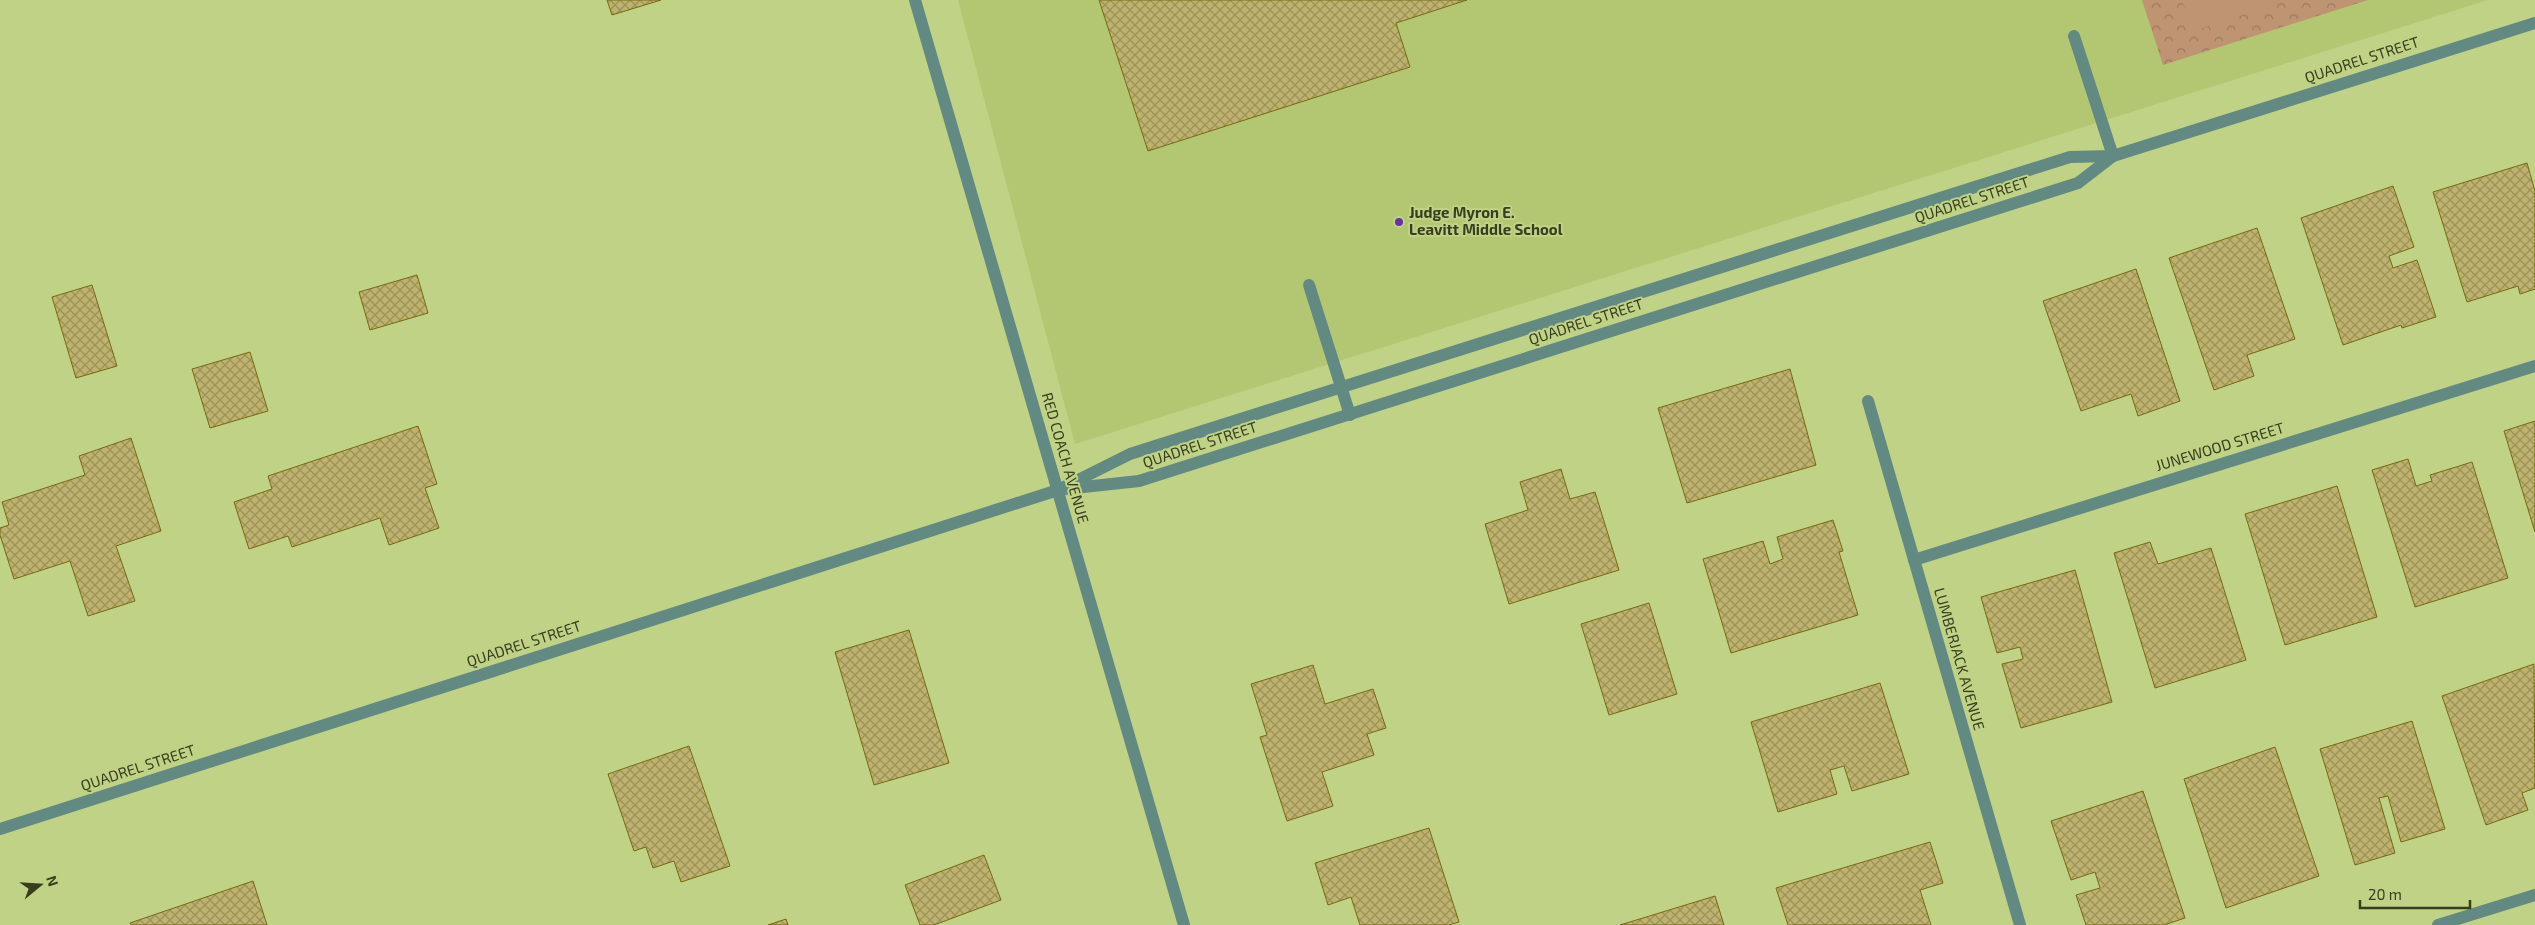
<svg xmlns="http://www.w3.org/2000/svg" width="2535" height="925" font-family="'Exo 2',sans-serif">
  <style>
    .built { fill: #b3c772 }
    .park { fill: url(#park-crowns) }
    .pitch { fill: #be9472 }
    .building { fill: url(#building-cross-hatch); stroke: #776a0f }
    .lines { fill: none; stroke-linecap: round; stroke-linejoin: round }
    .minor { stroke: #628a82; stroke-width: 12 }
    .poi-dot { fill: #6731a8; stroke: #bfd285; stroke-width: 2 }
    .labels { text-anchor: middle; stroke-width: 4; stroke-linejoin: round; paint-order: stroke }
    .street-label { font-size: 15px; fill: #373e1e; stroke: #bfd285 }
    .poi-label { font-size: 15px; font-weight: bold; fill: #373e1e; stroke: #bfd285; text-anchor: start }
  </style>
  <defs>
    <pattern id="park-crowns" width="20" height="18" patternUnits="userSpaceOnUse" patternTransform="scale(1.25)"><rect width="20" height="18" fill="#be9472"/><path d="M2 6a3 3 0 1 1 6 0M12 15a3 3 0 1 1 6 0" fill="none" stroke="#9b7a5d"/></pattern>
    <pattern id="building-cross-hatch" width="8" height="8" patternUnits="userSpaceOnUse" patternTransform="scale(1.25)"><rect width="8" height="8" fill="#beb26e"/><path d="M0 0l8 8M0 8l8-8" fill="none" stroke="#9b925a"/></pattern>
  </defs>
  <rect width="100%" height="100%" fill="#bfd285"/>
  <path class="built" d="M958,0H2488L1075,444Z"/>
  <path class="park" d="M2142,0H2368L2163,65Z"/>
  <path class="pitch" d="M2182,0H2289L2193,31Z"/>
  <g class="building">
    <path d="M607,0H661L612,15Z"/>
    <path d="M1099,0H1467L1396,23L1410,67L1148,151Z"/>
    <path d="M2527,163L2535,191V289L2520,294L2518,286L2467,302L2433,192Z"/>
    <path d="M2393,186L2414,247L2389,256L2393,268L2417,260L2436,317L2402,328L2401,325L2343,345L2301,218Z"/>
    <path d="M2257,228L2295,339L2247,355L2254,376L2214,390L2169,258Z"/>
    <path d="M2136,269L2180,401L2138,416L2131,394L2081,411L2043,301Z"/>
    <path d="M417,275L428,313L370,330L359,292Z"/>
    <path d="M92,285L117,366L76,378L52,297Z"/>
    <path d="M250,352L268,411L210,428L192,369Z"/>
    <path d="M1790,369L1816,465L1687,503L1658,408Z"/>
    <path d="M2535,421V532L2504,431Z"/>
    <path d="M418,426L437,484L425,488L439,528L389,545L380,518L292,547L288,536L249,549L234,502L272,489L268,476Z"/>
    <path d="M131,438L161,531L116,546L135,601L88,616L70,561L14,579L0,535V528L9,525L2,502L85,475L79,456Z"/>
    <path d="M2408,459L2416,486L2432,481L2430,475L2472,462L2508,578L2415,607L2372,470Z"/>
    <path d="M1561,469L1570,499L1595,492L1619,570L1509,604L1485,524L1528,510L1520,482Z"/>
    <path d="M2337,486L2377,617L2285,645L2245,514Z"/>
    <path d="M1833,520L1843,551L1839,552L1858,615L1731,653L1703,559L1763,541L1770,564L1783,559L1777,537Z"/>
    <path d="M2150,542L2158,564L2211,548L2246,660L2155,688L2114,553Z"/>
    <path d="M2075,570L2112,702L2021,728L2002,664L2023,659L2020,647L1997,653L1981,597Z"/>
    <path d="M1649,603L1677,694L1609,715L1581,624Z"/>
    <path d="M909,630L949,763L874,785L835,652Z"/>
    <path d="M2534,664L2535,788L2522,793L2528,810L2486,825L2442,696Z"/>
    <path d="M1313,665L1325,704L1373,689L1386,728L1367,734L1374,755L1322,772L1333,806L1287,821L1260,737L1267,735L1251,684Z"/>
    <path d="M1880,683L1909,774L1852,791L1844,766L1830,770L1837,794L1778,812L1751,722Z"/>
    <path d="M2412,721L2445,829L2401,842L2388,796L2379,798L2395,853L2355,865L2320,749Z"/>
    <path d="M689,746L730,866L681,882L674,861L653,868L646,847L634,851L608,774Z"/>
    <path d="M2275,747L2319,876L2226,908L2184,779Z"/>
    <path d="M2143,791L2185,918L2164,925H2086L2076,895L2100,888L2095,872L2071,880L2051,821Z"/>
    <path d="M1429,828L1459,922L1449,925H1360L1351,897L1328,905L1315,863Z"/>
    <path d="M1930,842L1943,883L1920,890L1931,925H1788L1776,888Z"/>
    <path d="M984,855L1001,900L934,925H920L905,885Z"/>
    <path d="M253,881L267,925H131L130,923Z"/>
    <path d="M1715,896L1724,925H1620Z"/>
    <path d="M786,919L788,925H768Z"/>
  </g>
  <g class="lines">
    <g class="minor">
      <path d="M915,0L1184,925"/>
      <path d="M2074,36L2113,156"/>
      <path d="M1309,285L1350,415"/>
      <path d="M1868,401L2020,925"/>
      <path d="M1065,489L1139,481L2078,183L2113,156"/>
      <path d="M1914,560L2535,366"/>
      <path d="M0,829L1058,490L1130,454L2070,157L2113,156L2535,23"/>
      <path d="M2438,925L2535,895"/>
    </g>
  </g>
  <circle class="poi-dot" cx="1399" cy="222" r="5"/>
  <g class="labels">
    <g class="street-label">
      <text transform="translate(2362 60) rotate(-18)" y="5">QUADREL STREET</text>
      <text transform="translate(1972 200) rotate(-18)" y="5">QUADREL STREET</text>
      <text transform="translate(1586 322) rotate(-18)" y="5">QUADREL STREET</text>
      <text transform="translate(1200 445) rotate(-18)" y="5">QUADREL STREET</text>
      <text transform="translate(2220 447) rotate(-17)" y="5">JUNEWOOD STREET</text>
      <text transform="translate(1065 458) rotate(74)" y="5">RED COACH AVENUE</text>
      <text transform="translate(524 644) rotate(-18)" y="5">QUADREL STREET</text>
      <text transform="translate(1959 659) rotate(74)" y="5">LUMBERJACK AVENUE</text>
      <text transform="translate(138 768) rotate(-18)" y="5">QUADREL STREET</text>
    </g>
    <g class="poi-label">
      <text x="1409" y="218">Judge Myron E.<tspan x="1409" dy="17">Leavitt Middle School</tspan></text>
    </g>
  </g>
  <g transform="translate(40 885) rotate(72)" stroke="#bfd285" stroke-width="4" paint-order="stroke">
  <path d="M0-4L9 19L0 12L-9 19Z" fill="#373e1e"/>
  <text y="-8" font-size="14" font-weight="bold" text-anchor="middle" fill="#373e1e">N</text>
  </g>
  <path d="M2360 900v8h110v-8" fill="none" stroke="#373e1e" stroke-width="2.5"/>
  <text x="2368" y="900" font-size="15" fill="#373e1e" stroke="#bfd285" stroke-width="4" paint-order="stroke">20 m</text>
</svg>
